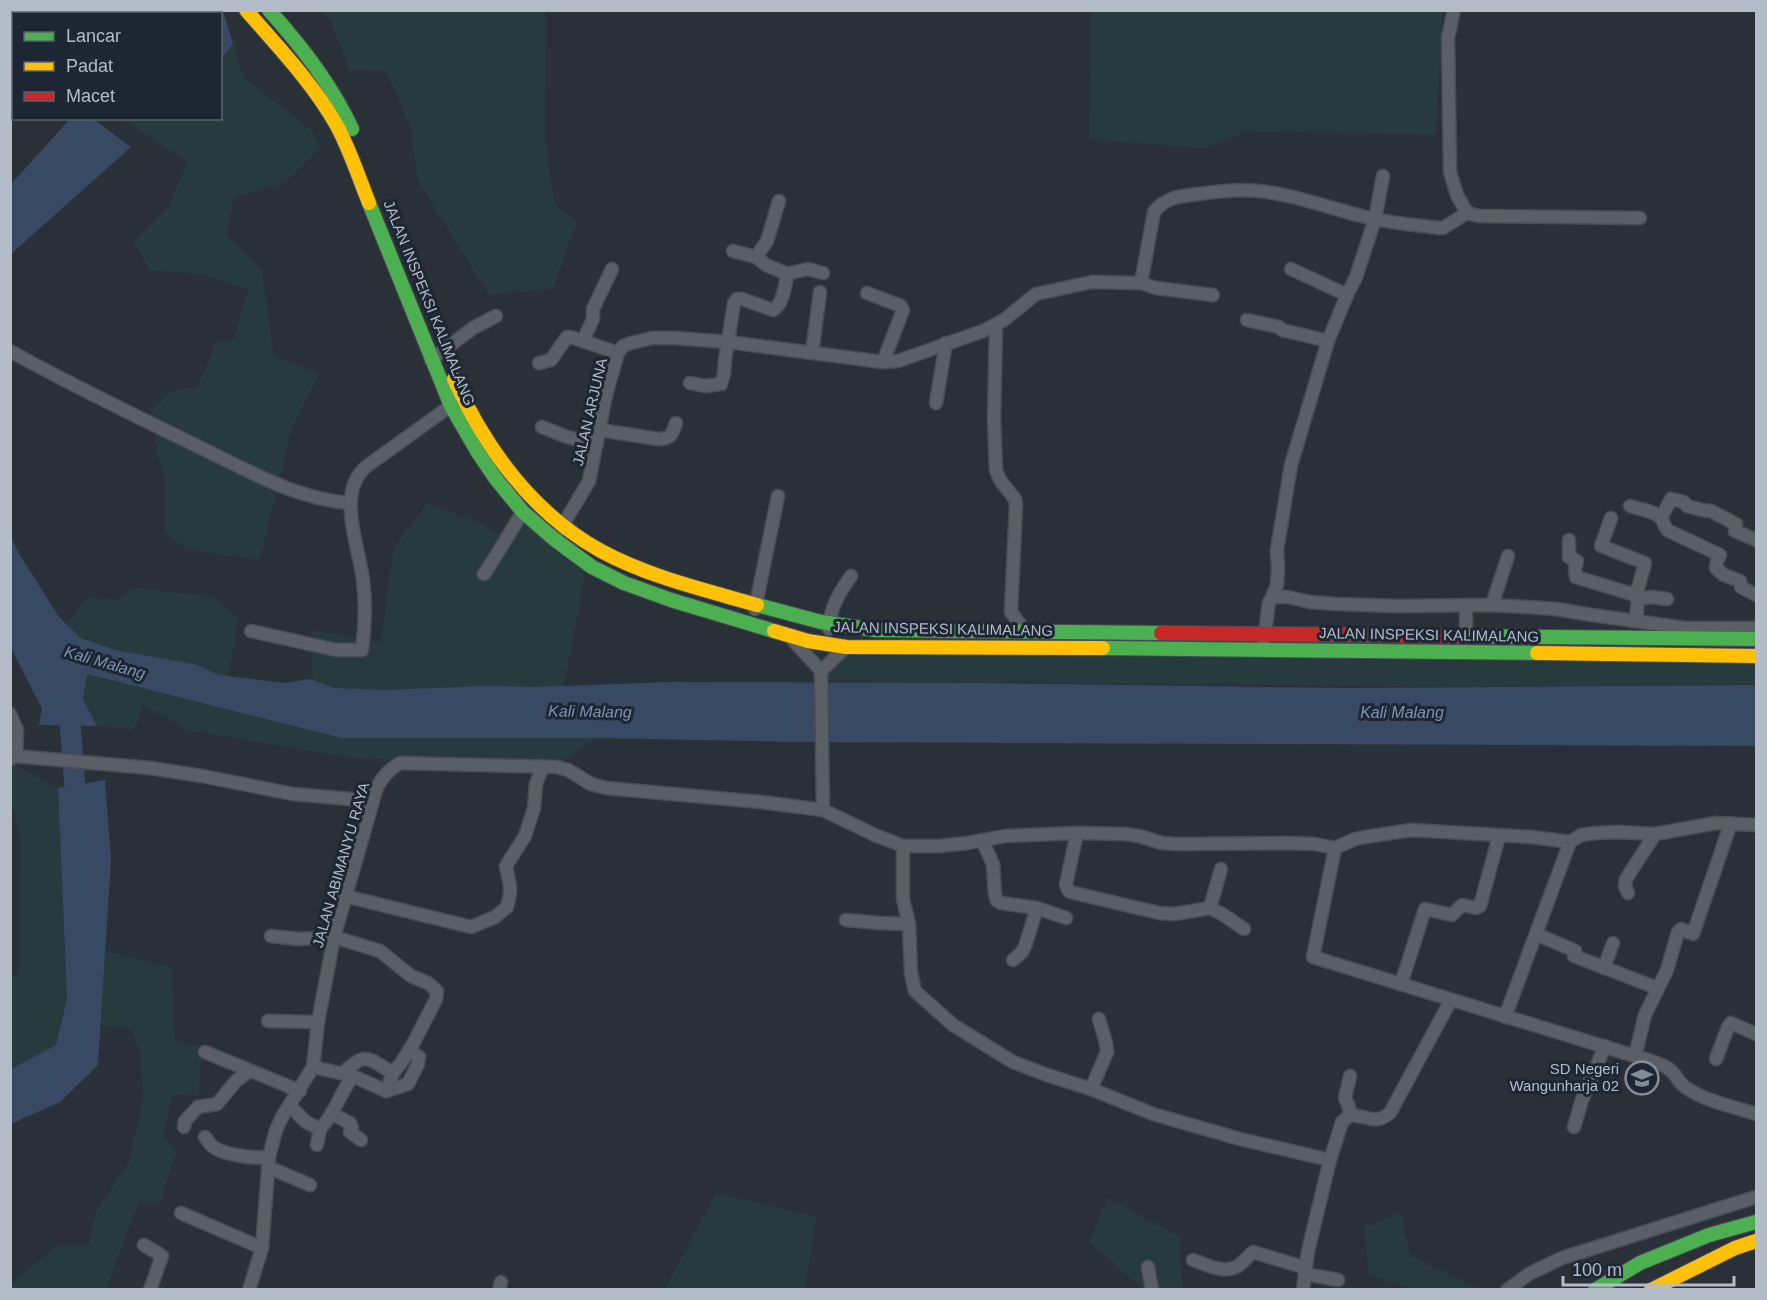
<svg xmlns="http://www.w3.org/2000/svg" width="1767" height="1300" font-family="Arial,sans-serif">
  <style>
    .green { fill: #273a3e }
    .water { fill: #384963 }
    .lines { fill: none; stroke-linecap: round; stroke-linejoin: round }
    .river { stroke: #384963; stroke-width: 21 }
    .street-casing { stroke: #484c53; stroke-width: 15 }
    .fast-casing { stroke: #484c55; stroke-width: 16 }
    .slow-casing { stroke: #484c55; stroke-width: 16 }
    .jam-casing { stroke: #484c55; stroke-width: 16 }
    .street { stroke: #5a5e66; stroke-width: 12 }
    .fast { stroke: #4caf50; stroke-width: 14 }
    .slow { stroke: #ffc107; stroke-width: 14 }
    .jam { stroke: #c62828; stroke-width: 14 }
    .labels { text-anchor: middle; stroke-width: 6; stroke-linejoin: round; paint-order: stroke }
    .street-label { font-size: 15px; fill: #b4bcc9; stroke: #1d2633 }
    .poi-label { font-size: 15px; fill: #b4bcc9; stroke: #1d2633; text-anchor: end }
    .water-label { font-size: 16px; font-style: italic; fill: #7c92b1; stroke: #1d2633 }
  </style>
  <rect width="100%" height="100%" fill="#2a3038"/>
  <g class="green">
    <path d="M11,11V10L65,11L61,13L14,14L13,17Z"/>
    <path d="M322,11H546L545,138L554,199L559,209L577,221L553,288L489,295L417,179L411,128L386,71L350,70L330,20Z"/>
    <path d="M1091,11H1443L1436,135L1247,131L1205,148L1089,140Z"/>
    <path d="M224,14L244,78L310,129L321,147L285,183L234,197L226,235L262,271L274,355L319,374L291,429L260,560L188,550L165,532V477L158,455L150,414L169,392L197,387L217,341L234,339L248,289L203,274L151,271L133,242L169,206L187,162L123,119L220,118V18Z"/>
    <path d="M427,503L478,522L512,542L528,512L587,564L559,712L312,698L313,630L381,642L393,549Z"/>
    <path d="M133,588L212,596L238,618L225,697L50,646L86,598L115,600Z"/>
    <path d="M836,655H1756V684L1461,687L822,680Z"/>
    <path d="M86,674L342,738H598L553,768L351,758L188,730L143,705L134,730L97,726L83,699Z"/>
    <path d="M10,762L58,788L67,999L56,1045L11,1069L10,976H19L21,845L14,809L11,808Z"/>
    <path d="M105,951L172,967L175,1040L202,1047L199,1096L172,1095L163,1135L176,1152L159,1206L139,1200L106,1289L11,1290L10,1286L57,1245H89L96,1212L130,1160L143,1098L141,1054L132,1030L101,1025Z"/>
    <path d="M716,1193L816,1217L805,1289H665Z"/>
    <path d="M1108,1198L1179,1236L1183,1289H1142L1089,1241Z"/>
    <path d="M1400,1212L1410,1255L1478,1288L1477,1289H1410L1368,1275L1365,1227Z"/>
  </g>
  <g class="water">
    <path d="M143,11H220L224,14L233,44L221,59L220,14H146Z"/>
    <path d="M70,119H93L131,147L11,254V184Z"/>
    <path d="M10,535L18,552L59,617L81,638L115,650L194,664L219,675L285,683L310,679L335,688L386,690L483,686L535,687L671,682L984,683L1348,688L1756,685V746L804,742L598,738H342L87,674L83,699L97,726L39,725L42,709L11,648Z"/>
    <path d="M105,780L111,860L98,1065L60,1102L11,1124V1069L56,1045L67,999L58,788Z"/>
  </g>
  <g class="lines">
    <path class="river" d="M50,646L66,669L77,813"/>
    <defs>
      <g id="street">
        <path d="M1454,10L1448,38L1450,172L1457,195L1467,213L1479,216L1640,218"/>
        <path d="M107,14H132"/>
        <path d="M163,14L166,10"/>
        <path d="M10,112L14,109"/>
        <path d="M756,257L767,241L779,201"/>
        <path d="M1291,269L1347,295"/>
        <path d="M786,274L808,269L823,273"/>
        <path d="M1141,283L1156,288L1213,295"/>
        <path d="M867,293L901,306L903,310L883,362"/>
        <path d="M1247,320L1279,327L1282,330L1328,341"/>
        <path d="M996,325L994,420L996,470L1000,480L1015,499L1016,505L1011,612L1025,631"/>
        <path d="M583,341L593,319V309L612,269"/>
        <path d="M10,351C71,385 134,415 197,446C248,470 292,498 349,503"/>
        <path d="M812,353L820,292"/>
        <path d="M431,360L473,328L496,316"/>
        <path d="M539,363L551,360L567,337L574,338L618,353"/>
        <path d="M690,383L705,386L721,384L724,374L725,360L734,303L737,299H742L773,310C783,304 785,287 787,276L783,272L766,265L756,257L733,251"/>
        <path d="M936,403L946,343"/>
        <path d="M542,427L567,437L597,444"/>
        <path d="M600,430L658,439C671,439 672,435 676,423"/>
        <path d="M1630,506C1638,509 1655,511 1661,518C1665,523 1663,527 1669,531L1720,555L1717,561L1716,568L1724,575L1740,581L1741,587L1756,595"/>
        <path d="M1611,518L1601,546L1645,563L1637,592L1638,599L1651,597L1667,599"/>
        <path d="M1661,518L1671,499L1684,502L1687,506L1702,510L1711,511L1736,524L1735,531L1756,540"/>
        <path d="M560,530L589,481L606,395L618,353L623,346L631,343L652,338H675L728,342L883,362L898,361L983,331L1004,320L1036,294L1092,282L1141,283L1154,212C1165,197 1181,196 1199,194C1219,191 1239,189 1259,191C1298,195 1336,211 1375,219C1396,224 1418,225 1439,228H1443L1467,213"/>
        <path d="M1569,540V557L1577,561L1575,569L1576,577L1632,594L1638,599L1636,621"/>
        <path d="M484,574C498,554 509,533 523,512"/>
        <path d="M1272,597H1288L1310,602L1336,604L1397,606L1492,605L1528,607L1556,609L1592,615L1685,628H1756"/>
        <path d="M1492,605L1508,556"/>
        <path d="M755,609L778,496"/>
        <path d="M829,629C830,608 839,593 851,576"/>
        <path d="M251,631L336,650H362C365,627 366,603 363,580C359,546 335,492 367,466L456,402"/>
        <path d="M1466,636V605"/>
        <path d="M792,639L821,671L823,810L875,835L903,846H939L968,843L1005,836L1077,833L1124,834L1139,836L1162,843L1176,844L1287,843L1315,844L1335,848L1355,839L1371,836L1412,830L1532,837L1570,842L1581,835L1596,833L1618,832L1655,834L1716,823L1756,825"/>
        <path d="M1264,640L1269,602L1272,597L1277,585L1278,568L1277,550L1291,465L1328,341L1347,295L1356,277L1375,219L1383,176"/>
        <path d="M821,671L846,647"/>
        <path d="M10,714L17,730L16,756"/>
        <path d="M10,759L16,756L26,757L150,768L202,776L293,794L373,801"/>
        <path d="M1077,833L1066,884L1068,890L1070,892L1159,913L1174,914L1210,908L1222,914L1244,929"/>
        <path d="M982,840L993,864L995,895L997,901L1001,903L1037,908L1066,918"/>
        <path d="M903,846V899L909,924L911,973L915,991L953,1025L1013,1062L1047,1075L1091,1089L1153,1114L1240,1139L1330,1160"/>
        <path d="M1335,848L1313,957L1651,1061C1660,1064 1669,1067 1675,1075C1679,1081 1682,1086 1688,1089C1708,1102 1735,1107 1756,1114"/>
        <path d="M1628,893L1625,886L1626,879L1655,834"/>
        <path d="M345,896L471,927L495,917L507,907L510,894V886L506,866L525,836L534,808L536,784L543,766"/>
        <path d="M1210,908L1221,869"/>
        <path d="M846,920L879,923L909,924"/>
        <path d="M1536,934L1571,949L1575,951L1574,956L1657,988"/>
        <path d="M271,936L298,939L334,937L380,951L411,976L428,983L437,991L436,999L413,1044L401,1063L393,1073L386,1091"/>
        <path d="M1013,960L1022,952L1025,946L1037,908"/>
        <path d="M1604,968L1613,943"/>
        <path d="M1401,984L1425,909L1452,915L1462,905L1476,908L1480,906L1499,836"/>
        <path d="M1505,1017L1570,842"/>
        <path d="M268,1021L318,1022"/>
        <path d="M205,1052L300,1091"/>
        <path d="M1635,1056L1645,1015L1667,970L1678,932L1681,929L1693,934L1731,823"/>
        <path d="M1716,1059L1728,1027L1731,1023L1756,1034"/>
        <path d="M313,1067L353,1076L386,1091L408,1084L418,1064L419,1057L409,1050"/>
        <path d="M343,1073C367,1050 368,1059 393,1073"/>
        <path d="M1350,1076L1345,1098L1349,1107L1350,1115"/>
        <path d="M1091,1089L1107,1052L1106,1043L1099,1019"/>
        <path d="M290,1106L306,1122L320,1129C335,1114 340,1093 353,1076"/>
        <path d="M332,1114L350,1123L352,1128L350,1132L361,1140"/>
        <path d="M184,1127L185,1121L198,1107L217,1104L236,1081L249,1071"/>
        <path d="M1574,1127L1582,1100L1605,1046"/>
        <path d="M205,1137C206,1138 210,1144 211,1145C221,1155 256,1159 269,1157"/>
        <path d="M317,1145L320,1129"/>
        <path d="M268,1167L310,1185"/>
        <path d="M181,1213L262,1248"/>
        <path d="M144,1245L162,1256L150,1290"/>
        <path d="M1193,1260C1207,1265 1224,1274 1238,1266C1244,1262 1248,1256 1253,1252L1306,1268"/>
        <path d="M1148,1267L1152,1290"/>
        <path d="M1305,1274L1338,1280"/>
        <path d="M249,1290L262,1248L269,1157L276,1130L282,1117L313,1067L318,1022L334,937L377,787C383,776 389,770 400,763L557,767L568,770L591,784L606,788L761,802L823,810"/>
        <path d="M499,1290L501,1282"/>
        <path d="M1303,1290L1308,1251L1330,1160L1342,1122L1350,1115C1368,1116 1375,1125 1390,1113L1451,1000"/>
        <path d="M1507,1290L1529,1274L1562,1258L1756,1197"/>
      </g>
      <g id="fast">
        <path d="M269,10C302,47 331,84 352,129"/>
        <path d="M369,203L451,406L477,451L496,479L523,512L554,539L592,567L624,583L671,600L774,631"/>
        <path d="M757,605L821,622L875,630L1161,633"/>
        <path d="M1458,636L1756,639"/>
        <path d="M1103,648L1537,653"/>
        <path d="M1595,1290L1640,1263L1709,1235L1756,1222"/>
      </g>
      <g id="slow">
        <path d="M246,10C278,47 313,83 337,126C350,150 359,178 369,203"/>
        <path d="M454,379C486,449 532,513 601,551C649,577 705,590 757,605"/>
        <path d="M774,631L808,641L846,647L1103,648"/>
        <path d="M1537,653L1756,656"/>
        <path d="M1651,1290L1735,1248L1756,1241"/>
      </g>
      <path id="jam" d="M1161,633L1458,636"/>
    </defs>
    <use href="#street" class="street-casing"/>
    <use href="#fast" class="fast-casing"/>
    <use href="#slow" class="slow-casing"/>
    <use href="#jam" class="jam-casing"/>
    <use href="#street" class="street"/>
    <use href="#fast" class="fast"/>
    <use href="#slow" class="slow"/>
    <use href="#jam" class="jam"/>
  </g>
  <defs>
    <symbol id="school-ring" viewBox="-11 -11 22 22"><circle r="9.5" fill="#1d2633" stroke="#848b96" stroke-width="1.5"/><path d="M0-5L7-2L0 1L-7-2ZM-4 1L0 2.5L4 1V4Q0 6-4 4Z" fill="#848b96"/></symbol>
  </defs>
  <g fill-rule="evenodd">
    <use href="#school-ring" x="1623" y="1059" width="38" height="38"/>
  </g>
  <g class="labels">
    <g class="street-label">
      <text transform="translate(429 303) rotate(68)" y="5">JALAN INSPEKSI KALIMALANG</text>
      <text transform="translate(590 412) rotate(-77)" y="5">JALAN ARJUNA</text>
      <text transform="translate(943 629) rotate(1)" y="5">JALAN INSPEKSI KALIMALANG</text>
      <text transform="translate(1429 635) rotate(1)" y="5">JALAN INSPEKSI KALIMALANG</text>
      <text transform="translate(341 865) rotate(-74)" y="5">JALAN ABIMANYU RAYA</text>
    </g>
    <g class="poi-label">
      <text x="1619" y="1074">SD Negeri<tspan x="1619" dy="17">Wangunharja 02</tspan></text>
    </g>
    <g class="water-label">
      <text transform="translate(105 662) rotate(16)" y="6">Kali Malang</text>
      <text transform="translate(590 711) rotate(1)" y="6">Kali Malang</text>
      <text x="1402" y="718">Kali Malang</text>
    </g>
  </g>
  <rect width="1767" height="1300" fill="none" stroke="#b4bcc9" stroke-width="24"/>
  <rect x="12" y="12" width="210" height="108" fill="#1d2633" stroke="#59626f" stroke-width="1.5"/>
  <rect x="24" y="32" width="30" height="9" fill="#4caf50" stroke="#59626f" stroke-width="1.5"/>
  <text x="66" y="42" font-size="18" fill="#b4bcc9">Lancar</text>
  <rect x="24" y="62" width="30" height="9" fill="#ffc107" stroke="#59626f" stroke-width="1.5"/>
  <text x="66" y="72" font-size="18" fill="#b4bcc9">Padat</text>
  <rect x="24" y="92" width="30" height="9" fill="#c62828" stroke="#59626f" stroke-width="1.5"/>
  <text x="66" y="102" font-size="18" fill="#b4bcc9">Macet</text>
  <path d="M1563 1276v9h171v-9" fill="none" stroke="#b4bcc9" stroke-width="3"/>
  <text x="1572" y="1276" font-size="18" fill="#b4bcc9" stroke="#1d2633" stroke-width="4.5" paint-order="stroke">100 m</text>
</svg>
